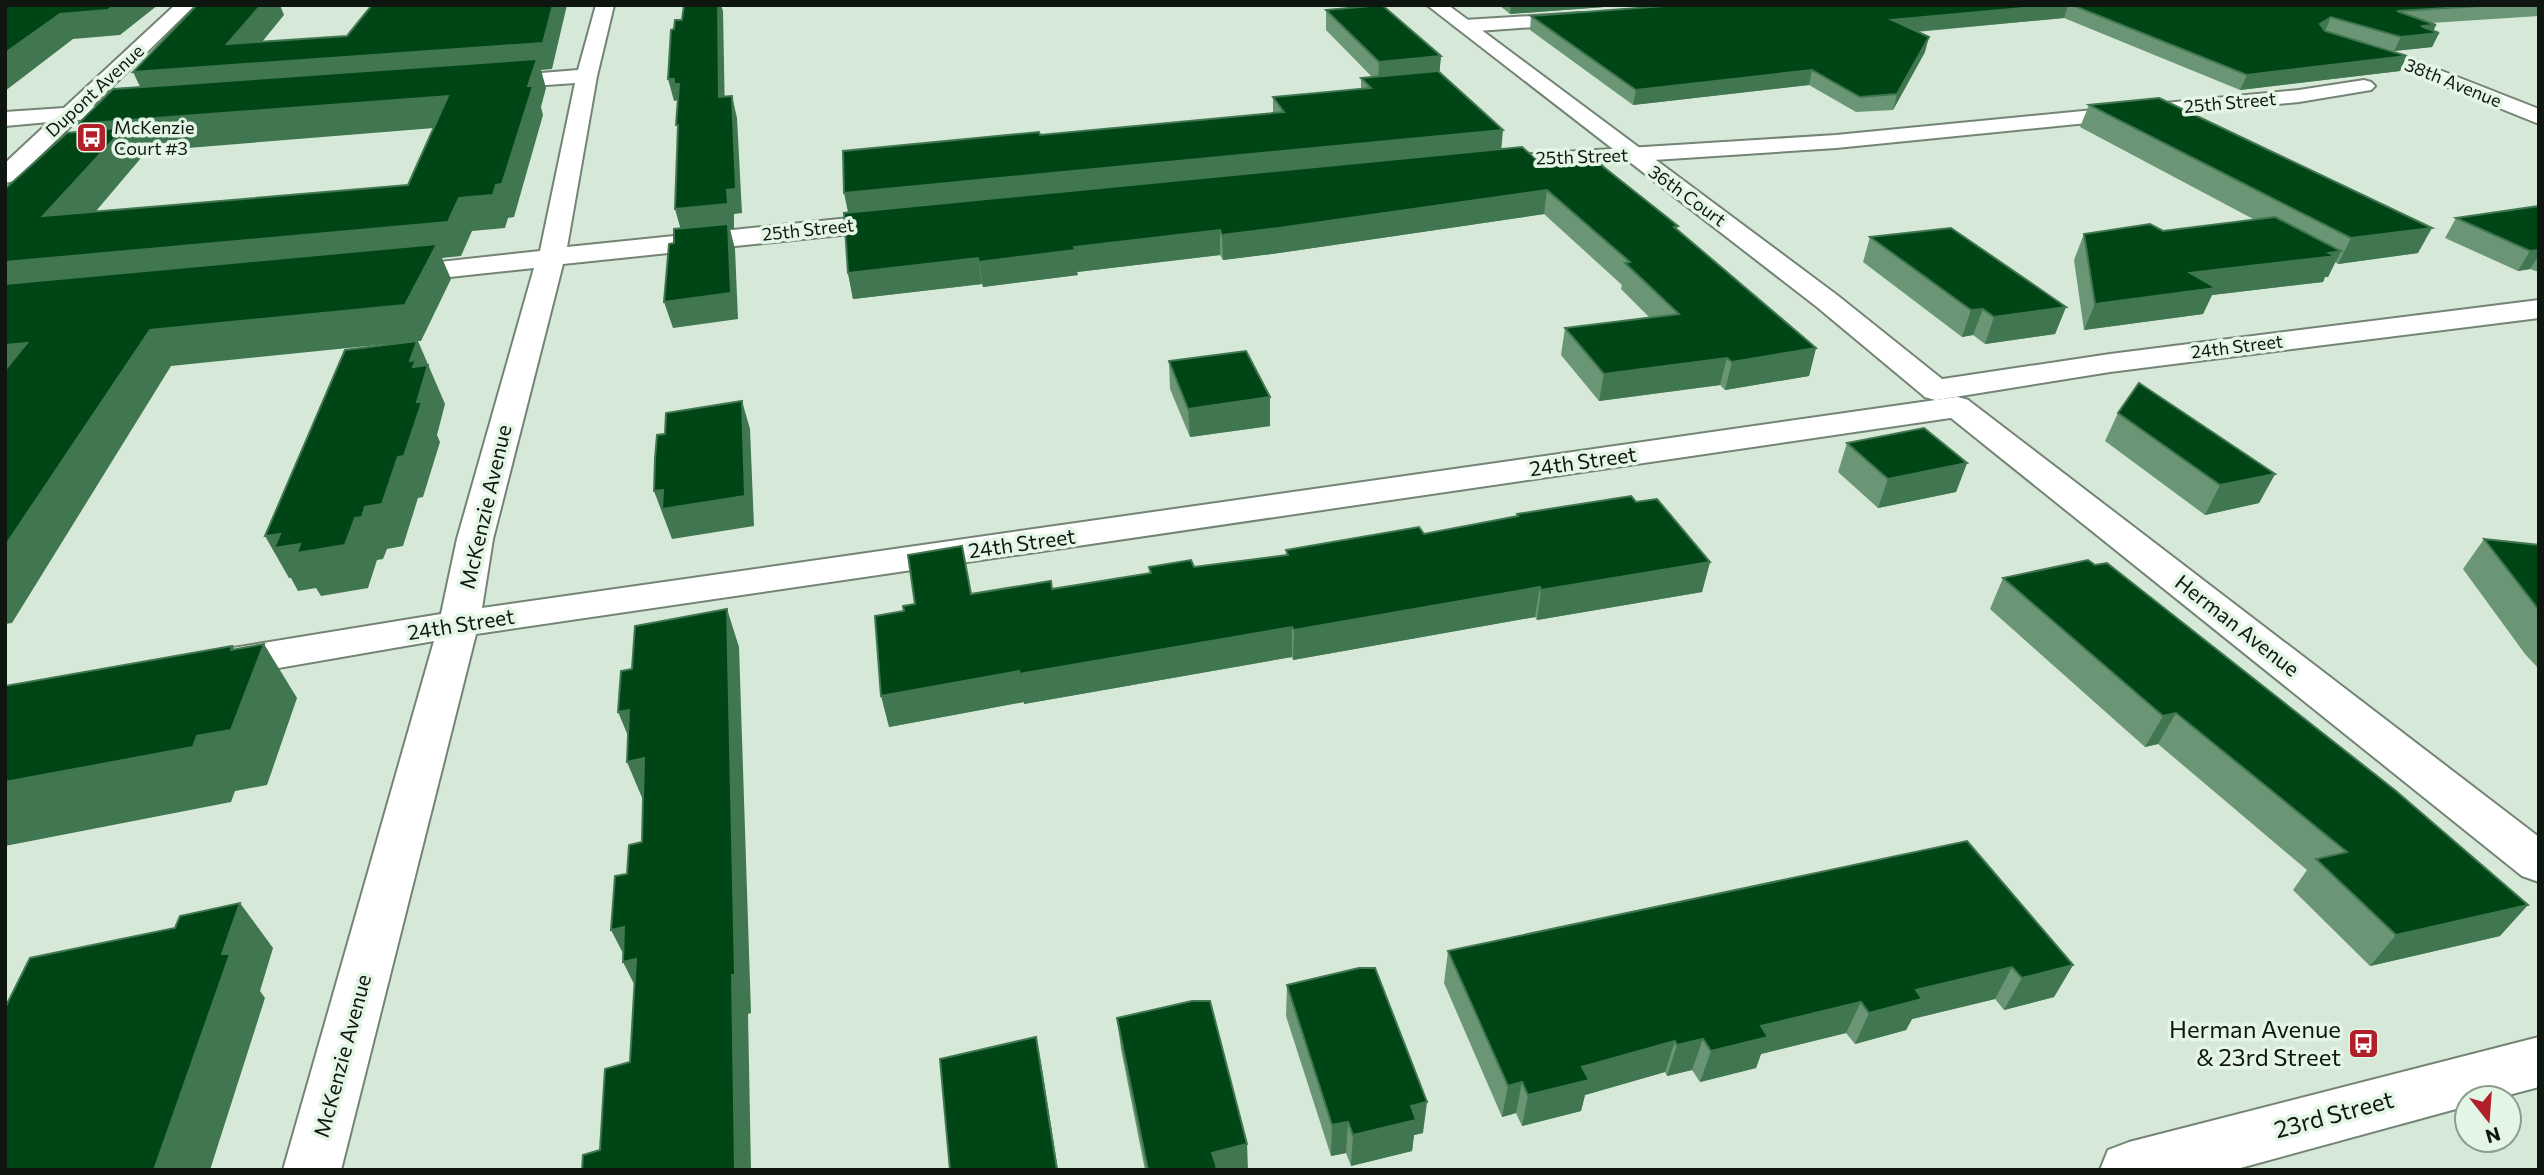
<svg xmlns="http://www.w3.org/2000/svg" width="2544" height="1175" font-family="Commissioner,sans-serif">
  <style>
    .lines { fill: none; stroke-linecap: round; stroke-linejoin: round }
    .minor-casing { stroke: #738475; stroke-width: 4 }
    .tertiary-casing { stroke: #738475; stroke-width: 4 }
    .minor { fill: #fff; fill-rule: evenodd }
    .tertiary { fill: #fff; fill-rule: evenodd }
    .wall { fill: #6b9676 }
    .shaded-wall { fill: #407650 }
    .building { fill: #004516; stroke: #407650; stroke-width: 2 }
    .labels { text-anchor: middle; stroke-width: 7; stroke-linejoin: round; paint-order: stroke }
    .far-street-label { font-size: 18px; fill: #0f1610; stroke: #e3f5e4 }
    .far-poi-label { font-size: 18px; fill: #0f1610; stroke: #e3f5e4; text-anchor: start }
    .street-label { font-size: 21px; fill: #0f1610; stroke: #e3f5e4 }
    .near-poi-label { font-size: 24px; fill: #0f1610; stroke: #e3f5e4; text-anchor: end }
    .near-street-label { font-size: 24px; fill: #0f1610; stroke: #e3f5e4 }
  </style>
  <rect width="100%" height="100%" fill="#d6e8d7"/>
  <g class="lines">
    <defs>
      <g id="minor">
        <path d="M175,5H195L92,106L141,102L149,104L152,109L149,114L77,120L14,181L5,183V163L49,122L5,126V112L64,108Z"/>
        <path d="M596,5H614L597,76L567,247L898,213L907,216L911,221L907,226L898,229L563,264L493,539L482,608L1957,397L1968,400L1973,407L1968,414L1957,417L476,634L341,1170H283L434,641L221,678L206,674L200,664L206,654L221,650L441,614L457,539L534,268L394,283L384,281L380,275L384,269L394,267L540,251L575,83L491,89L484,87L480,83L484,79L491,77L578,70Z"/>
        <path d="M1581,13L1590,19L1588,23L1464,32L1454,26L1464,20Z"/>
        <path d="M2354,42L2414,60L2539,109V124L2400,68L2347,52L2344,48L2347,44Z"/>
        <path d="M2364,80L2371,82L2375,86L2371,90L2299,102L1836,148L1484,171L1476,169L1472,164L1476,159L1484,157L1836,135L2299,90Z"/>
        <path d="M2539,300V318L2110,372L1936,400L1925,397L1920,390L1925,383L1936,380L2110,354Z"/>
        <path d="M2539,1037V1087L2497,1098H2467V1106L2233,1170H2100L2108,1150L2129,1142Z"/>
      </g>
      <g id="tertiary">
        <path d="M1427,5H1448L1837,295L1947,383L1952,390L1947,397L1936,400L1925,397L1817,307Z"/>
        <path d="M1957,397L1968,400L2539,837V882L2522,876L1946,414L1941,407L1946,400Z"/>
      </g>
    </defs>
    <use href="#minor" class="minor-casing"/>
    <use href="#tertiary" class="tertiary-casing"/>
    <use href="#minor" class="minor"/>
    <use href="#tertiary" class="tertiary"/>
  </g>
  <g class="wall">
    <path d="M1499,5H1631L1510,14Z"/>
    <path d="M1678,5H2539V16L2431,23L2436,25L2433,31L2439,33L2432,47L2394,51L2325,31L2400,71L2240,90L2064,18L1917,32L1925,52L1893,110L1856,112L1809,85L1633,105L1530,30L1531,16Z"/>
    <path d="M1326,10L1441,56L1439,72L1501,149L1678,226L1677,229L1816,348L1809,376L1725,390L1720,385L1599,401L1561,355L1565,328L1650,318L1621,289L1622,285L1544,214L1279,253L1223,260L1220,255L1077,272L1078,275L983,287L982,284L853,299L848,273V213L1040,135L1273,113V97L1361,89V78L1372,77L1326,30Z"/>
    <path d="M2089,105L2418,253L2338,264L2335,262L2328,277H2325L2323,282L2212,295L2203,314L2084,330L2074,260L2084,234L2163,231L2255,220L2080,127Z"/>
    <path d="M2539,206V272L2530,269L2518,271L2445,238L2456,218Z"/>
    <path d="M1870,237L2066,307L2055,334L1985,344L1973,335L1962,337L1863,262Z"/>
    <path d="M1169,361L1270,426L1190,437L1170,389Z"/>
    <path d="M2118,413L2275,474L2259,503L2205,515L2105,441Z"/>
    <path d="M1847,443L1967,463L1956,492L1878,508L1838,472Z"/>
    <path d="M1636,502L1710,562L1702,592L1537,620L1535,617L1293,660L1292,657L1024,704V702L889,727L904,611L971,594L1052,589L1150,573L1149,567H1194L1286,555V550L1424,534L1516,516L1517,514Z"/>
    <path d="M2484,539L2539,545V669L2525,654L2463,569Z"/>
    <path d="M2003,578L2500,936L2370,966L2293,890L2307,870L2158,744L2145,747L1990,609Z"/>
    <path d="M1448,951L2073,965L2054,997L2004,1010L1995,999L1912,1019L1906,1030L1855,1044L1846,1033L1761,1054L1756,1068L1700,1082L1692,1070L1667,1076L1665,1072L1585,1095L1581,1111L1522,1126L1516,1113L1502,1117L1444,983Z"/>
    <path d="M1287,985L1423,1133L1414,1135L1412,1151L1351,1166L1346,1153L1331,1156L1286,1016Z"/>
    <path d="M1117,1018L1248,1170H1145L1121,1049Z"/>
  </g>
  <g class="shaded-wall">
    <path d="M114,5H158L120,35L73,39L5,91V53L60,14Z"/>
    <path d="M261,5H280L284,15L244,64L553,5H567L552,69L541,70L546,88L541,107L543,115L514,217L508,218L505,228L472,231L461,256L442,258L451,279L421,341H418L445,404L437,435L440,442L423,497L418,498L403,546L387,549L383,559L377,560L368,588L321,596L316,588L298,591L291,578H289L265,536L355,518L365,507L417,402L410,361L417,341L171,366L12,623L5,624V546L150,330L5,299V262L459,198L531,94L146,99L133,72Z"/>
    <path d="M718,5H721L723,11L725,119L719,97Z"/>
    <path d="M1511,5H1631L1510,14Z"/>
    <path d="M2055,5H2068L2064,18L1888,34L1892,20Z"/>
    <path d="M2331,17L2325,31L2320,24Z"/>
    <path d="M2436,25L2432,34L2439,33L2432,47L2394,51L2401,37L2421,26Z"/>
    <path d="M1929,37L1925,52L1893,110L1897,94Z"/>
    <path d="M1441,56L1439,77L1378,83L1379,62Z"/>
    <path d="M2407,56L2400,71L2240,90L2247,75Z"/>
    <path d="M1812,70L1809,85L1633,105L1636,90Z"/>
    <path d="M668,79H674L679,84L678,100L674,101Z"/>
    <path d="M448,96L459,126L138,152L141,158L63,250L43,216L95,155L78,124Z"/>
    <path d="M732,96L737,118L742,213L734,214V229H730L735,249L738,319L673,328L664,302L682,234L675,209L727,190Z"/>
    <path d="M1503,130L1501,152L849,217L844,193Z"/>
    <path d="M1547,190L1544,214L1279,253L1223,260L1222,235Z"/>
    <path d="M2432,228L2418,253L2338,264L2351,238Z"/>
    <path d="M1220,230V255L1077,272L1078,275L983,287L979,262L1074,247Z"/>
    <path d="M2539,250V255L2530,269L2518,271L2530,251Z"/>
    <path d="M2341,251L2328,277H2325L2323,282L2212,295L2203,314L2084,330L2095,304L2190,273Z"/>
    <path d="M978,258L982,284L853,299L848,273Z"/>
    <path d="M2066,307L2055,334L1985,344L1994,317Z"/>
    <path d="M1983,309L1973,335L1962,337L1971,310Z"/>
    <path d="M27,343L5,384V345Z"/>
    <path d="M1816,348L1809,376L1725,390L1732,362Z"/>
    <path d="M1727,358L1720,385L1599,401L1604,374Z"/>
    <path d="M1270,397V426L1190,437L1188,409Z"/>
    <path d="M742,401L750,429L754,526L672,539L654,491L663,490Z"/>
    <path d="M1967,463L1956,492L1878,508L1888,479Z"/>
    <path d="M2275,474L2259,503L2205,515L2220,485Z"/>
    <path d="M1710,562L1702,592L1537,620L1541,590Z"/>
    <path d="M1540,587L1535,617L1293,660L1294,630Z"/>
    <path d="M727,609L739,647L751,1013L748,1014L751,1170H735Z"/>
    <path d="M1292,627V657L1024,704L1019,674Z"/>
    <path d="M264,644L297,698L267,785L235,791L231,802L5,846V782L231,650L232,646L252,677Z"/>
    <path d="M1019,671L1024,702L889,727L881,696Z"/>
    <path d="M629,710L634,750L618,712Z"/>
    <path d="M2176,713L2158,744L2145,747L2163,716Z"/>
    <path d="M644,758L643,800L627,762Z"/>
    <path d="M240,903L273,948L260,991L265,998L210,1170H154L222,954Z"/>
    <path d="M2528,905L2500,936L2370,966L2396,935Z"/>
    <path d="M624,927L643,965L642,1000L623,962L627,961L611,930Z"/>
    <path d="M2073,965L2054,997L2004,1010L2022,978Z"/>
    <path d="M2012,967L1995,999L1912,1019L1906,1030L1855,1044L1869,1013L1916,990Z"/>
    <path d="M1861,1002L1846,1033L1761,1054L1756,1068L1700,1082L1711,1051L1761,1026Z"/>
    <path d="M1036,1037L1042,1069L1058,1170H1057Z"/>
    <path d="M1703,1039L1692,1070L1667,1076L1677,1045Z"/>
    <path d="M1675,1041L1665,1072L1585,1095L1581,1111L1522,1126L1528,1095L1582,1067Z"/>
    <path d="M1522,1082L1516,1113L1502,1117L1508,1086Z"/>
    <path d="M1427,1102L1423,1133L1414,1135L1412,1151L1351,1166L1353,1135L1411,1106Z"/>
    <path d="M1348,1122L1346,1153L1331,1156L1332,1125Z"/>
    <path d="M1247,1144L1248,1170H1210L1212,1153Z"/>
  </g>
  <g class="building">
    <path d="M5,5H114L108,10L60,14L5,53Z"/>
    <path d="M197,5H261L227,44L347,36L372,5H553L543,43L133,72Z"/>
    <path d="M684,5H718L719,97L732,96L736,189L727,190L728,204L675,209L678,125H676L679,84H674V79H668L671,30L674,29L675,20H682Z"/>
    <path d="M1382,5L1441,56L1379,62L1326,10Z"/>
    <path d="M1678,5H2055L1892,20L1929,37L1897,94L1860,97L1812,70L1636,90L1531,16Z"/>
    <path d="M2072,5H2498L2397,11L2436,25L2421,26L2439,33L2401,37L2331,17L2320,24L2325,31L2407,56L2247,75Z"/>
    <path d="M537,59L528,86H533L502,184L496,185L493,195L459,198L448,222L5,262V189L67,133L125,127L43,216L408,185L448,96L78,124L113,89Z"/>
    <path d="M1438,71L1503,130L844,193L843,151L1039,132L1040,135L1284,112L1273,97L1371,88L1361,78Z"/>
    <path d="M2159,98L2432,228L2351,238L2089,105Z"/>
    <path d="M1522,147L1545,167L1596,161L1678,226L1674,227L1816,348L1732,362L1727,358L1604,374L1565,328L1679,314L1625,263L1630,262L1547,190L1279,228L1222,235L1220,230L1074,247L1075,250L979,262L978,258L848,273L844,213Z"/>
    <path d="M2539,206V250L2530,251L2456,218Z"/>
    <path d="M2275,217L2341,251L2329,253L2336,256L2190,273L2216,288L2095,304L2084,234L2150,224L2163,231Z"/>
    <path d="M728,224L731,293L664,302L669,244L674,243V229Z"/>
    <path d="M1951,228L2066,307L1994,317L1983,309L1971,310L1870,237Z"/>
    <path d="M437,244L405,305L150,330L5,546V370L27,343L5,345V284Z"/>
    <path d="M417,341L410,361L416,360L413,367L428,365L417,402H422L404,456L398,457L382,504L365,507L362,517L355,518L345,545L297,553L300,544L274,548L280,534L265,536L345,350Z"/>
    <path d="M1246,351L1270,397L1188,409L1169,361Z"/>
    <path d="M2139,383L2275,474L2220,485L2118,413Z"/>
    <path d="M742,401L745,496L662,509L663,490L654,491L655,459L657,435L665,434L666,413Z"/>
    <path d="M1924,428L1967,463L1888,479L1847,443Z"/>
    <path d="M1631,496L1636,502L1657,499L1710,562L1541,590L1540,587L1294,630L1292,627L1019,674V671L881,696L875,616L904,611L903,606L915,604L908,555L962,546L971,594L1051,581L1052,589L1151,573L1149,567L1191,560L1194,567L1288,555L1286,550L1419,527L1424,534L1518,516L1517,514Z"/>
    <path d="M2484,539L2539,545V610Z"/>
    <path d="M2088,560L2095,565L2107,563L2396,791L2528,905L2396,935L2316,859L2347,852L2176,713L2163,716L2003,578Z"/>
    <path d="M727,609L735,975H732L735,1170H582L583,1155L600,1150L605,1069L630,1062L636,959L623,962L624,927L611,930L615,876L627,874L629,845L642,842L644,758L627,762L629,710L618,712L621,671L632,669L635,626Z"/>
    <path d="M264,644L231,730L197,736L193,747L5,782V686L232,646L231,650Z"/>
    <path d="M1967,841L2073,965L2022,978L2012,967L1916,990L1922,999L1869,1013L1861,1002L1761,1026L1768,1037L1711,1051L1703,1039L1677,1045L1675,1041L1582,1067L1589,1080L1528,1095L1522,1082L1508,1086L1448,951Z"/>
    <path d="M240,903L222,954H230L154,1170H5V1008L30,958L175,928L180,916Z"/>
    <path d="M1359,968H1375L1427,1102L1411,1106L1416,1120L1353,1135L1348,1122L1332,1125L1287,985Z"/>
    <path d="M1192,1001H1210L1247,1144L1212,1153L1217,1168L1210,1170H1148L1117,1018Z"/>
    <path d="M1036,1037L1057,1170H950L940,1059Z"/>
  </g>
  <defs>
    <symbol id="bus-square" viewBox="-11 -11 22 22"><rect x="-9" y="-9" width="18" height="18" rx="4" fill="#b12029" stroke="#e3f5e4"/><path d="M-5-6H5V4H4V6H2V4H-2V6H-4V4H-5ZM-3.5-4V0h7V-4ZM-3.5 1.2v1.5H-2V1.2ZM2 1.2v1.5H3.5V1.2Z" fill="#fff"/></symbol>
  </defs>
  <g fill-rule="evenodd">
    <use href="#bus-square" x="74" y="120" width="35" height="35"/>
    <use href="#bus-square" x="2346" y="1026" width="35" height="35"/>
  </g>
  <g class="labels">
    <g class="far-street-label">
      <text transform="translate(2453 83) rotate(22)" y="6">38th Avenue</text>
      <text transform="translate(95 91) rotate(-43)" y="6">Dupont Avenue</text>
      <text transform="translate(2230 103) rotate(-5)" y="6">25th Street</text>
      <text transform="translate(1582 157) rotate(-2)" y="6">25th Street</text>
      <text transform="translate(1687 196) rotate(36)" y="6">36th Court</text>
      <text transform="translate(808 230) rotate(-6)" y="6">25th Street</text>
      <text transform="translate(2237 347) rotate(-7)" y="6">24th Street</text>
    </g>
    <g class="far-poi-label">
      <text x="114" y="134">McKenzie<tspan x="114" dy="21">Court #3</tspan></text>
    </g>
    <g class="street-label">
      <text transform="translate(1583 462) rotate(-8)" y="7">24th Street</text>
      <text transform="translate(486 507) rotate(-77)" y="7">McKenzie Avenue</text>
      <text transform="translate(1022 544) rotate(-8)" y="7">24th Street</text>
      <text transform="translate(461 625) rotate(-9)" y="7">24th Street</text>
      <text transform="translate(2237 626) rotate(38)" y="7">Herman Avenue</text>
      <text transform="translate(343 1056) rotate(-75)" y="7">McKenzie Avenue</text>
    </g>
    <g class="near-poi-label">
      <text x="2341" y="1038">Herman Avenue<tspan x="2341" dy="28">&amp; 23rd Street</tspan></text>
    </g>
    <g class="near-street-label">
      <text transform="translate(2334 1115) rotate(-15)" y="8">23rd Street</text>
    </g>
  </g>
  <rect width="2544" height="1175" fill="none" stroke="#0f1610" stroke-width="14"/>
  <g transform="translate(2488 1119) rotate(163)"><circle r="33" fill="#e3f5e4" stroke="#8e9c8f" stroke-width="2"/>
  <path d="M0-5L12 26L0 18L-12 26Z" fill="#b12029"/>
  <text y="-10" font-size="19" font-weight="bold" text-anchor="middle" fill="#0f1610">N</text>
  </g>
</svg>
